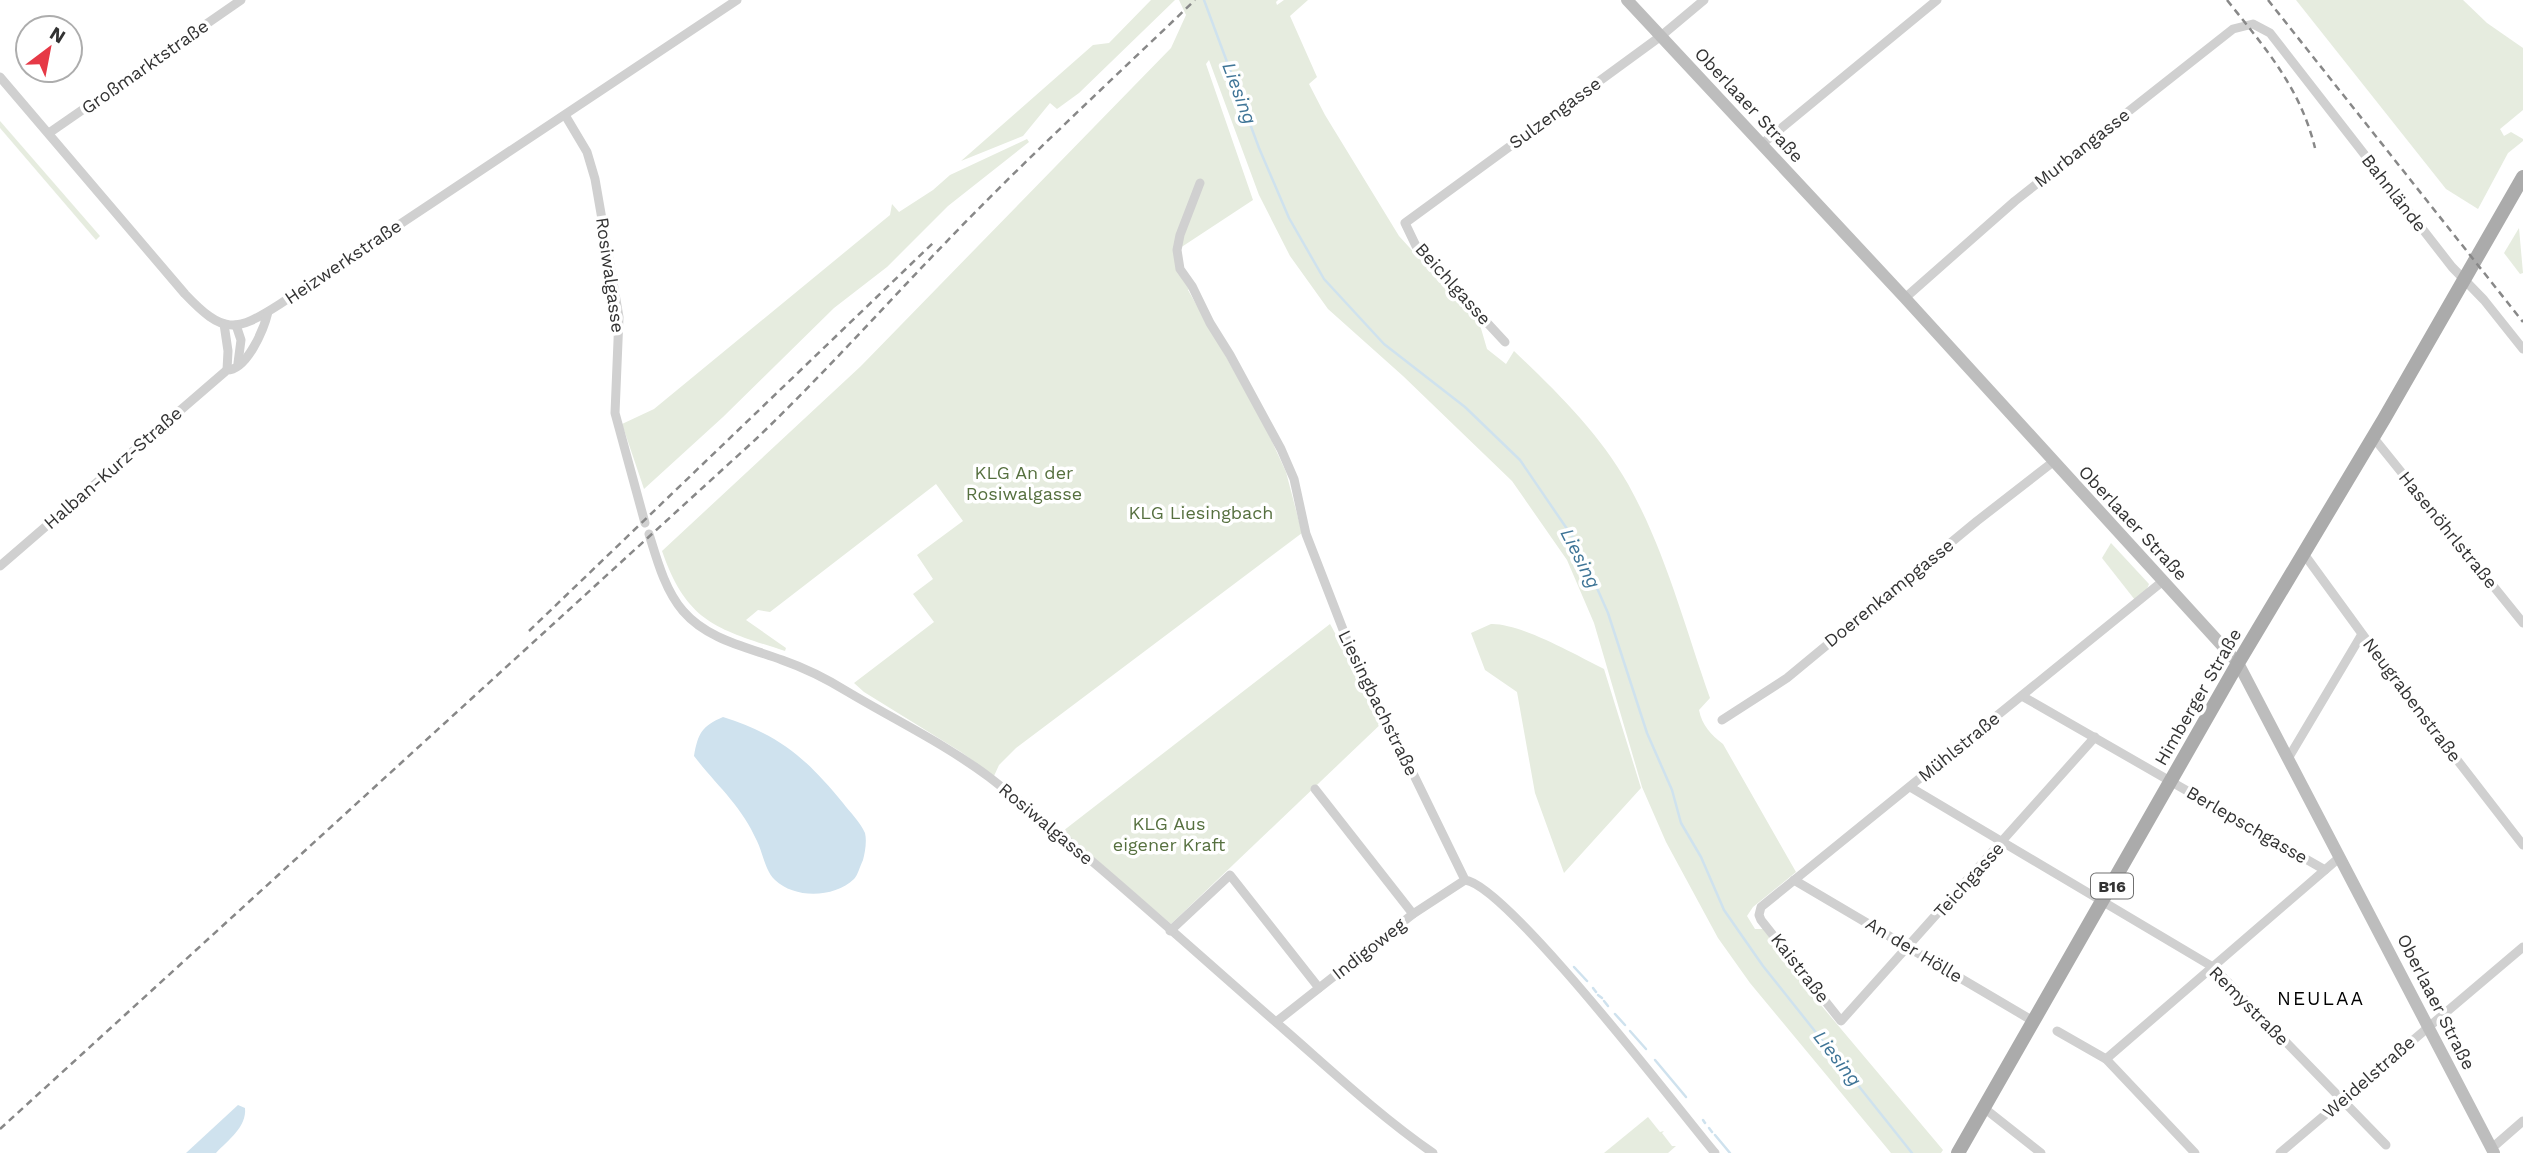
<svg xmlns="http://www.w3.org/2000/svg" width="2523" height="1153" font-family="'Work Sans',sans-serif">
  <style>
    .green { fill: #e6ecdf }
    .water { fill: #cfe2ee }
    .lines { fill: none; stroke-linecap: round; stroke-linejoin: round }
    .stream { stroke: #cfe2ee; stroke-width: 2.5 }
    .minor { stroke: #d0d0d0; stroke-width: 9 }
    .secondary { stroke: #bdbdbd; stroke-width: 12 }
    .primary { stroke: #ababab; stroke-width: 14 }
    .rail { stroke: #888; stroke-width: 2.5; stroke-dasharray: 7 5; stroke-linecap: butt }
    .labels { text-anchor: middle; stroke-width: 7; stroke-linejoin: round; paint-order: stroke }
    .shield { fill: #fff; stroke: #707070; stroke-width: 2 }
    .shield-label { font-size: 16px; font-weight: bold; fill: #333 }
    .street-label { font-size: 18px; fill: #333; stroke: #fff }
    .park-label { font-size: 18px; fill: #56703f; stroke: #fff }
    .water-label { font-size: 19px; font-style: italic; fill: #3f7597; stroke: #fff }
    .neighbourhood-label { font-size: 19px; letter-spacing: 2px; fill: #000; stroke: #fff }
  </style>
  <rect width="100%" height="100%" fill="#fff"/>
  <g class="green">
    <path d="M1151,0H1175L1079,93L1057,109L1050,103L1023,136L961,161L1093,45L1109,43Z"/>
    <path d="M1179,0H1278L1276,2L1277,5L1284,0H1308L1290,16L1317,77L1309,84L1325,115L1399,236L1480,325L1487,349L1506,364L1514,351C1556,391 1599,433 1628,484C1665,550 1685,627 1710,698L1699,710C1702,725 1711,735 1723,744L1796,872L1753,907L1747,916L1755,929H1763L1820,1004L1943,1150L1941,1153H1891L1750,983L1718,938L1666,842L1642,787L1594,623L1567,560L1512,481L1403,376L1328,309L1290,256L1259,195L1209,60L1206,64L1253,200L1177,250V254L1192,286L1188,290L1262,420L1286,472L1302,533L1016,748L999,765L994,776L961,752L864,692L854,683L934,622L913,594L933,579L917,555L963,521L936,484L770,612L758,610L746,620L786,648L785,651C717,629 687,623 662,551L861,366L1171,48L1186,15Z"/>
    <path d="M2296,0H2463L2487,23L2523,48V110L2500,129L2504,136L2511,132L2523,139V141L2508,153L2478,209L2446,189Z"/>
    <path d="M0,121L100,236L96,240L0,128Z"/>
    <path d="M1027,139L1029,142L948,206L887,267L834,308L723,417L644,489L622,424L654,409L890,215L892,204L899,212L933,190L950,175Z"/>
    <path d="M2519,228L2523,273L2520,274L2504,253Z"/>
    <path d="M2111,543L2149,584L2147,589L2135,600L2102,558Z"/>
    <path d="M1330,624L1384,721L1171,924L1063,831Z"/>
    <path d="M1491,624C1520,623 1576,655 1604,669L1641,788L1564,873L1535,793L1517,692L1485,670L1471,633Z"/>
    <path d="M1648,1117L1660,1132L1664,1131L1662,1133L1672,1146H1676L1668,1153H1604Z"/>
  </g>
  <g class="water">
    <path d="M723,717C780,735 806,758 843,803C849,811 861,823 865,833C867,841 865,853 863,860C860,866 858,875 854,879C834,898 795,899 775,880C765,871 763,853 757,841C741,805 717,786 694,756C698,733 702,726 723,717Z"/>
    <path d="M238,1105L245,1108C247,1127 228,1140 216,1153H186Z"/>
  </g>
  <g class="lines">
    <g class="stream">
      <path d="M1204,0L1259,148L1289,218L1324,279L1384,344L1465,407L1520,460L1578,545L1608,613L1647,733L1672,790L1681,823L1701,857L1724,910L1763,966L1912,1153"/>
      <path d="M1574,967L1587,981"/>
      <path d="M1593,988L1596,992"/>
      <path d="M1598,995L1602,998"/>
      <path d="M1604,1001L1608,1006"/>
      <path d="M1615,1014L1625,1025"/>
      <path d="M1630,1031L1646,1049"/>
      <path d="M1655,1060L1686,1097"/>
      <path d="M1703,1120L1705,1123"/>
      <path d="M1709,1128L1712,1132"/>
      <path d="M1715,1135L1730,1153"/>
    </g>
    <g class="minor">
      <path d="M0,77L185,294C223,334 235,333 280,304L737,0"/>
      <path d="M565,115L587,152L595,179L619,317L615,413L645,523"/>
      <path d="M49,133L241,0"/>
      <path d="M1762,144L1937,0"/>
      <path d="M1200,183L1180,235L1177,250L1180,269L1192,286L1210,323L1230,355L1281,449L1294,479L1306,534L1356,663L1387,720L1465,880C1507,885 1678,1109 1715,1153"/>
      <path d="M1905,298L2015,201L2233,29L2253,24L2270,33L2452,267L2484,300L2523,349"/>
      <path d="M224,324L228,351L227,370"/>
      <path d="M236,325L241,340L238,363"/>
      <path d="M1505,342L1416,246L1405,223L1661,36L1704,0"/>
      <path d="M2373,437L2523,623"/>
      <path d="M649,534C657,560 665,590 683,611C708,640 747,647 782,660C805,668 827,679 848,692C895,720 945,744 989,777C1092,857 1188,946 1286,1031C1334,1073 1381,1117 1433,1153"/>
      <path d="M2304,554L2403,690L2523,845"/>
      <path d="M0,566L227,370C247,370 264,329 268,312"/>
      <path d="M2022,696L2325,870"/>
      <path d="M1722,720L1787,678L1977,521L2053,462"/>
      <path d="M2095,737L1841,1021L1761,920L1759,915L1761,907L2163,581"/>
      <path d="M2289,757L2362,634"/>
      <path d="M1910,787L2213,967L2386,1145"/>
      <path d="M1315,789L1413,914"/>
      <path d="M1794,880L2033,1021"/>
      <path d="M1170,931L1230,875L1319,988"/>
      <path d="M1276,1022L1413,914L1465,880"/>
      <path d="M2057,1031L2106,1059L2195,1153"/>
      <path d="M2106,1059L2340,857"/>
      <path d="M1984,1108L2041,1153"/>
      <path d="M2492,1148L2523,1121"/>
      <path d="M2280,1153L2523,947"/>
    </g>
    <path class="secondary" d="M1627,0L1905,298L2238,663L2494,1153"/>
    <path class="primary" d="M1958,1153L2238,663L2384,419L2523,177"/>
    <g class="rail">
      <path d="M2227,0C2265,48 2300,87 2315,148"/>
      <path d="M2268,0L2523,322"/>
      <path d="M529,631L933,243"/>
      <path d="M0,1129L756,439C824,374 886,304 951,237C1030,155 1113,79 1195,0"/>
    </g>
  </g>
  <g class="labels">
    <rect class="shield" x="2091" y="873.5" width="42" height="25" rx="5"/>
    <g class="shield-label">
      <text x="2112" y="892">B16</text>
    </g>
    <g class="street-label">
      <text transform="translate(145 67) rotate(-35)" y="6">Großmarktstraße</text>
      <text transform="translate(1749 105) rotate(47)" y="6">Oberlaaer Straße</text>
      <text transform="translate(1555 113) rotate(-36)" y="6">Sulzengasse</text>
      <text transform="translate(2082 148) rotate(-38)" y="6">Murbangasse</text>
      <text transform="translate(2394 193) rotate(52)" y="6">Bahnlände</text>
      <text transform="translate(343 262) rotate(-34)" y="6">Heizwerkstraße</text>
      <text transform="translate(610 275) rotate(82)" y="6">Rosiwalgasse</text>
      <text transform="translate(1453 284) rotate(48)" y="6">Beichlgasse</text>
      <text transform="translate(113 468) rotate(-41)" y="6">Halban-Kurz-Straße</text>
      <text transform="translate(2133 523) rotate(47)" y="6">Oberlaaer Straße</text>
      <text transform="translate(2448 530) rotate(51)" y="6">Hasenöhrlstraße</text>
      <text transform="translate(1889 593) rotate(-39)" y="6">Doerenkampgasse</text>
      <text transform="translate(2198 697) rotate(-60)" y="6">Himberger Straße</text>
      <text transform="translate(2412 700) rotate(53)" y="6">Neugrabenstraße</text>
      <text transform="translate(1378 703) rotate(64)" y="6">Liesingbachstraße</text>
      <text transform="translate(1959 747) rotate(-39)" y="6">Mühlstraße</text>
      <text transform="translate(1046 824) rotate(40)" y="6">Rosiwalgasse</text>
      <text transform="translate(2247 825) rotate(30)" y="6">Berlepschgasse</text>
      <text transform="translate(1969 880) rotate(-48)" y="6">Teichgasse</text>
      <text transform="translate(1369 949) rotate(-38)" y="6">Indigoweg</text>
      <text transform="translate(1914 950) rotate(31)" y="6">An der Hölle</text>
      <text transform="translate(1800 968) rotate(52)" y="6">Kaistraße</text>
      <text transform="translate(2436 1002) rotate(63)" y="6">Oberlaaer Straße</text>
      <text transform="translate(2249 1006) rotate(45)" y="6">Remystraße</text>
      <text transform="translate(2369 1077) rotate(-41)" y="6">Weidelstraße</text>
    </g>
    <g class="park-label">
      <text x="1024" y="479">KLG An der<tspan x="1024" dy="21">Rosiwalgasse</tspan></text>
      <text x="1201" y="519">KLG Liesingbach</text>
      <text x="1169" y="830">KLG Aus<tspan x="1169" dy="21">eigener Kraft</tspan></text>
    </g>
    <g class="water-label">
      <text transform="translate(1240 93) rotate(69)" y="7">Liesing</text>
      <text transform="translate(1581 558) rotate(63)" y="7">Liesing</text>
      <text transform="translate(1838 1058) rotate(52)" y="7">Liesing</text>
    </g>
    <g class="neighbourhood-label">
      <text x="2321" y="1005">NEULAA</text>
    </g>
  </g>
  <g transform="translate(49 49) rotate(32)"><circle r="33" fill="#ffffff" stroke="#adadad" stroke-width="2"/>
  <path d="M0-5L12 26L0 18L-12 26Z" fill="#e63946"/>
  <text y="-10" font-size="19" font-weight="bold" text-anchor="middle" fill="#333333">N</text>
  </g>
</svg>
